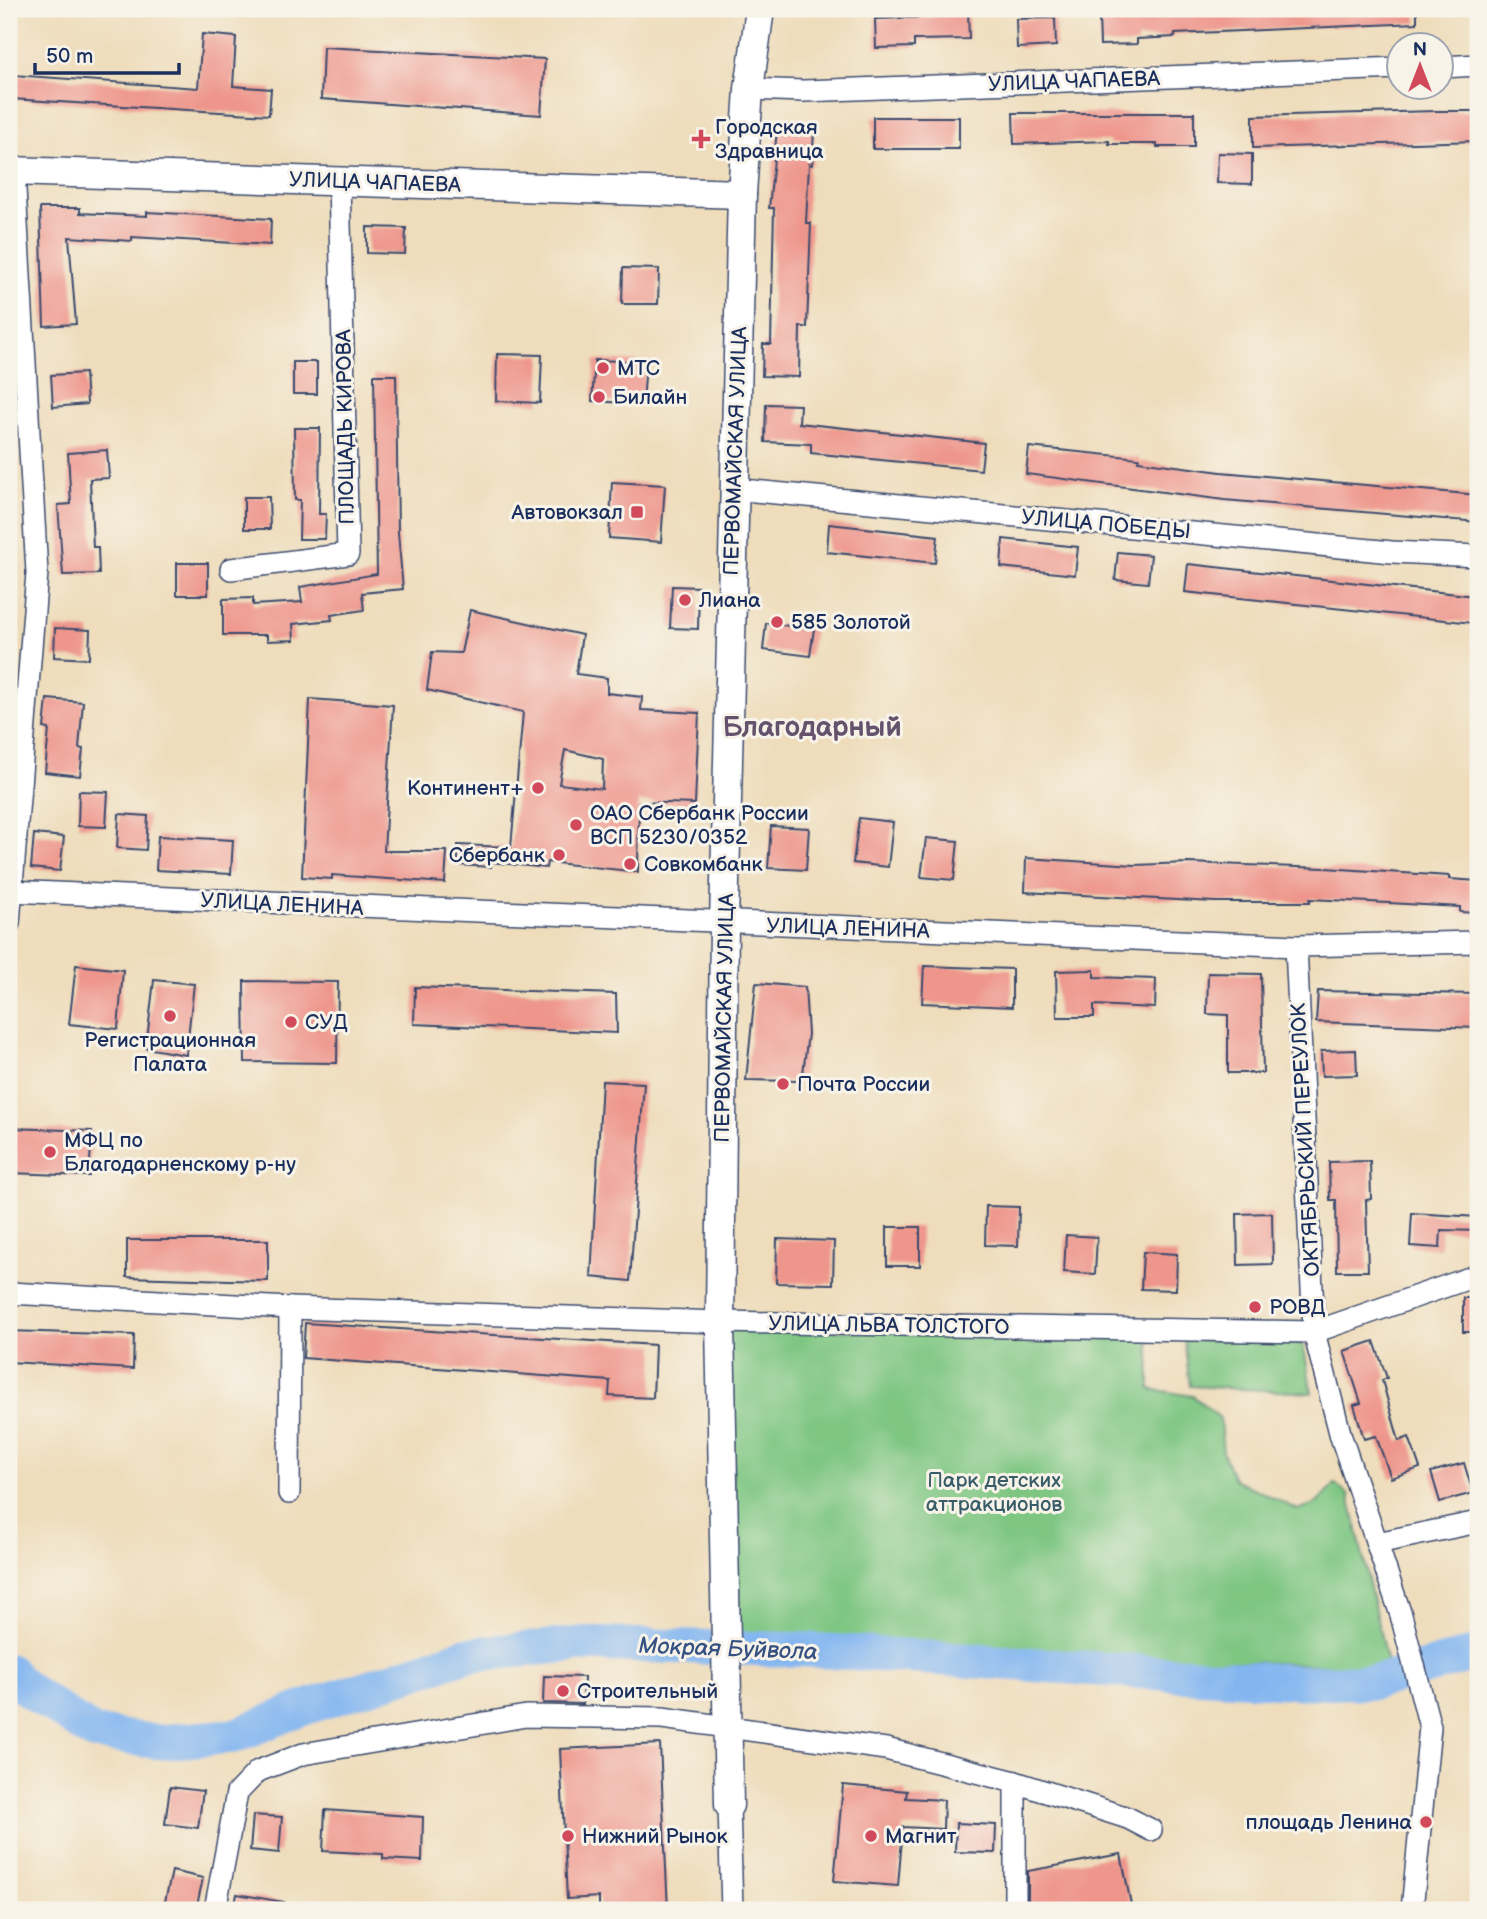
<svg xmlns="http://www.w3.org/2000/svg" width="1487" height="1919" font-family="'Balsamiq Sans',sans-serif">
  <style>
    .green { fill: #7ec682; stroke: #4c7a70; stroke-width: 2 }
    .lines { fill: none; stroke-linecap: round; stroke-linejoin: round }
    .river { stroke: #83b6f0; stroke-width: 35 }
    .building { fill: #ee968c; fill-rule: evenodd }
    .minor-casing { stroke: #3b496c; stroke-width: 24 }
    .major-casing { stroke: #3b496c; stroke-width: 31 }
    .minor { stroke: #fff; stroke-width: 21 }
    .major { stroke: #fff; stroke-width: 28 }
    .poi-dot { fill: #d1495b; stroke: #f7f3e8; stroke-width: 2.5 }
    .labels { text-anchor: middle; stroke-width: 6; stroke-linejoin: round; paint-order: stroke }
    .street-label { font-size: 21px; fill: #1b2f5e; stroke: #f7f3e8 }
    .poi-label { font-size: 21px; fill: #1b2f5e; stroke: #f7f3e8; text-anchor: start }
    .park-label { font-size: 21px; fill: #395c69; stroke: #f7f3e8 }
    .water-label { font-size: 23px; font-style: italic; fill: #355182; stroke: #f7f3e8 }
    .district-label { font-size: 28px; font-weight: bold; fill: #65536e; stroke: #f7f3e8 }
  </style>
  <rect width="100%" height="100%" fill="#f7f3e8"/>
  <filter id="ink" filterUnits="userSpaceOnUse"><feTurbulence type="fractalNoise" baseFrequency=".0143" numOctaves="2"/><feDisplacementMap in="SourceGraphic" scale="14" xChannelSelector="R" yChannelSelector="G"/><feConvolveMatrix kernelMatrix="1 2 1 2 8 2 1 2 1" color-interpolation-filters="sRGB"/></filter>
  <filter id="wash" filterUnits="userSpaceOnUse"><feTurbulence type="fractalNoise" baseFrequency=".00686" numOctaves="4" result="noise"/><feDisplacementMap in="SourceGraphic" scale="28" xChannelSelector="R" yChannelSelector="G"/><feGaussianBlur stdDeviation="1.57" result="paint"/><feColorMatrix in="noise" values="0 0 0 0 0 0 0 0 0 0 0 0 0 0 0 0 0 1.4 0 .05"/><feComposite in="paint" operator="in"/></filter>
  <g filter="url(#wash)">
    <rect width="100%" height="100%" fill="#eedcba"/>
    <g class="green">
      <path d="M727,1329L1149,1335L1150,1389L1193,1396L1220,1418L1223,1453L1234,1479L1298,1510L1317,1503L1335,1484L1349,1495L1388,1668L739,1640Z"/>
      <path d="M1184,1339L1303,1344L1312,1393L1190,1386Z"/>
    </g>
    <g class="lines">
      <path class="river" d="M9,1671L24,1687L93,1733L159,1742L234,1736L298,1710L466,1655L581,1644L809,1650L1299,1682H1375L1478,1653"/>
    </g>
    <g id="blocks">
      <g class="building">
        <path d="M1143,9H1417V23L1175,34V37L1137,39V44L1100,45L1099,14H1143Z"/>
        <path d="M968,10L969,39L914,40V47L876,48L875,19L933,17V11Z"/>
        <path d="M1055,18L1056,46L1017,48L1016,19Z"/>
        <path d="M202,34L236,37L233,86L271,89L269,115L11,99L13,75L198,88Z"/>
        <path d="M323,47L545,59L541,115L321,99Z"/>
        <path d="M1436,111H1477V141L1253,148V116Z"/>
        <path d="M1013,113H1194V147H1157V144H1109V141L1014,144Z"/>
        <rect x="873" y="117" width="86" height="32"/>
        <path d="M777,130L814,132L812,165L809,164L806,223H811L807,327H800L799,377L762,376L763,344H771L774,208H769Z"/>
        <path d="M1218,153L1252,154V184L1217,183Z"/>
        <path d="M40,208H80V213L147,216V212L271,219L270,245L132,237V241L69,237L76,324L44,326Z"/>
        <path d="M367,227L406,228L405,254L367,253Z"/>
        <path d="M623,268L659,269L658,304H622Z"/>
        <path d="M497,354L542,355L540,403L496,401Z"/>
        <path d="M595,360L646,362L643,404L592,401Z"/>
        <rect x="293" y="362" width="24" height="32"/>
        <path d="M85,373L87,404L53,407L51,375Z"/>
        <path d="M374,375H396L398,533L403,589L362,593L364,610L331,615L332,620L293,624L294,640L267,641V635H223V599L253,598V605L302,602L300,587L377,574Z"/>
        <path d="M766,404L800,405L799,423L984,443L981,470L811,453V444L765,442Z"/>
        <path d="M294,428H320L319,514H326L325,539H299L300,500H295Z"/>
        <path d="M1029,447L1139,458L1138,461L1221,472L1478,495V522L1224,500L1026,474Z"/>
        <path d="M107,450L109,478L90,479L93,547H98L99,574L63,575L58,505L71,504L68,453Z"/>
        <path d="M612,482L665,485L661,542L609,538Z"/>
        <path d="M244,497H269L270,529H244Z"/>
        <path d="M829,524L938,536L935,563L827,552Z"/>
        <path d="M1003,539L1078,547L1075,575L1001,567Z"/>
        <path d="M1118,552L1151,555L1148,583L1115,580Z"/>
        <rect x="177" y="563" width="31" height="32"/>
        <path d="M1188,564L1475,596L1472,623L1185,592Z"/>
        <path d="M672,586L699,587L698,629L670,628Z"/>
        <path d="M470,610L582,635L576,674L607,678V693L642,697L641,710L699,713L695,804L639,802L638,872L547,862L546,868L491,862V867L458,865V845L511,847L523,712L427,690L432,652L461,653ZM565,750L603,759L602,789L559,784Z"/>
        <path d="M766,623L814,629L810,656L763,650Z"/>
        <path d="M55,628L90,630L89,659L54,657Z"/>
        <path d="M47,699L83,702L79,748L83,749L80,776L45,772L49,729L44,728Z"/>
        <path d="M310,699L393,705L384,851H447L445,883L332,875V879L302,877Z"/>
        <path d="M79,791L108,792L106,827L78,826Z"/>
        <path d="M119,814L148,816L146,850L117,848Z"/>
        <path d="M859,818L893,822L888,867L853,863Z"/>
        <path d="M771,826L809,828L806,870L768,868Z"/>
        <path d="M34,834L64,837L60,871L31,868Z"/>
        <path d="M158,836L233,840L231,874L156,870Z"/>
        <path d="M926,838L958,841L954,880L921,877Z"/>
        <path d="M1026,858L1135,865L1188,863L1325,868L1449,876V879L1478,881V913L1460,912V907L1370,902L1310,899V902H1215L1025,892Z"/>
        <path d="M76,965L123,970L118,1029L69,1024Z"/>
        <path d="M924,966L1012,969V1007L922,1003Z"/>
        <path d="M1094,970V977L1156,979L1155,1008L1094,1005V1017H1057L1056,971Z"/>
        <path d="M1208,973L1261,974L1263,1073H1228V1015L1207,1014Z"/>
        <path d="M154,980L194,984L186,1055L146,1048Z"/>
        <path d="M244,981L338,982L337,1063L245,1062Z"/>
        <path d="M756,983L805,987L808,1034L802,1081L746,1080Z"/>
        <path d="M415,987L616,994L617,1033L414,1024Z"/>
        <path d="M1318,991L1478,994V1028L1316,1022Z"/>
        <path d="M1356,1050L1357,1075L1322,1076L1321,1051Z"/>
        <path d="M602,1081L644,1083L630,1281L591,1277Z"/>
        <path d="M11,1128L92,1131L89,1176L10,1173Z"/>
        <path d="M1370,1161L1371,1199L1366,1200L1368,1271H1337L1336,1200H1330L1329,1162Z"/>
        <path d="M986,1206L1019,1207L1018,1246L985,1245Z"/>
        <path d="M1272,1213L1273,1264L1238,1265L1237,1214Z"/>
        <path d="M1412,1213L1478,1217V1231L1441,1230L1440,1248L1410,1246Z"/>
        <rect x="887" y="1227" width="33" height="39"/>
        <path d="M1066,1235L1097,1237L1095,1274L1064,1272Z"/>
        <path d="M777,1239L834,1241L833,1284L776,1283Z"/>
        <path d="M127,1240H268V1281L127,1277Z"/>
        <path d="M1143,1252L1177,1254L1176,1290L1141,1289Z"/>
        <rect x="1463" y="1298" width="15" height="34"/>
        <path d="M305,1323L655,1345L653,1398L609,1396L610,1381L303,1358Z"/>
        <path d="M9,1331L134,1335L133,1369L9,1362Z"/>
        <path d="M1374,1341L1387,1378L1382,1380L1399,1441L1409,1437L1420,1468L1391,1478L1376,1436L1364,1439L1354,1405L1361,1403L1344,1351Z"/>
        <path d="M1464,1463L1473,1493L1440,1502L1431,1472Z"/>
        <path d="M544,1676L584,1677L583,1704L543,1703Z"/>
        <path d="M660,1744L668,1910H599V1897L567,1899L560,1749Z"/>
        <path d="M843,1785L907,1791L906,1798L944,1800L943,1829L903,1827L898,1886L834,1881Z"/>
        <path d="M170,1787L203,1791L198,1828L165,1824Z"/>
        <path d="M325,1810L423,1817L422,1861L383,1859V1854L323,1851Z"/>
        <path d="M253,1815L282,1817L279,1853L250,1850Z"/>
        <path d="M956,1823L996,1825L995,1853L955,1852Z"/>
        <path d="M1121,1854L1132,1910H1028V1871Z"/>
        <path d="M172,1871L203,1878L196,1910L164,1906Z"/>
        <path d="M237,1894L284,1902L283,1910H234Z"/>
      </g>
    </g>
  </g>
  <g filter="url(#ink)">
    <use href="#blocks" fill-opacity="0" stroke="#3b496c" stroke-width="2"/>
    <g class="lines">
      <defs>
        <g id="minor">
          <path d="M1442,67L1478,65"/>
          <path d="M749,89L804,91L1400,68"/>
          <path d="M9,166L14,171L37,573L9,923"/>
          <path d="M733,489L1392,552L1478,556"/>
          <path d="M231,569L348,554L339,181"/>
          <path d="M9,891L1296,946L1478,942"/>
          <path d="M1296,946L1314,1332L1341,1437L1401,1615L1430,1727L1412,1910"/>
          <path d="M9,1293L290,1308L289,1493"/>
          <path d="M290,1308L720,1322L1314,1332L1478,1275"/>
          <path d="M1377,1543L1478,1522"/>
          <path d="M1015,1782L1128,1818L1151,1830"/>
          <path d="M729,1805L732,1910"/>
          <path d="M215,1910L237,1793L258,1771L303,1754L526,1716L662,1718L886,1749L1015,1782V1910"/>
        </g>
        <g id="major">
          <path d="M9,171L742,194"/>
          <path d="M729,1805L720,1322L724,923L742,194L749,89L760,9"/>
        </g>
      </defs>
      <use href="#minor" class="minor-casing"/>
      <use href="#major" class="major-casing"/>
      <use href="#minor" class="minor"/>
      <use href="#major" class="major"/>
    </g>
  </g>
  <g class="poi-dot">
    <path d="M697.5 128.5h7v7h7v7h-7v7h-7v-7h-7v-7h7z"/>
    <circle cx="603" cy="368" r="7"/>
    <circle cx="599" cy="397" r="7"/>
    <rect x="630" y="505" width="14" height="14" rx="3.5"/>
    <circle cx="685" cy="600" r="7"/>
    <circle cx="777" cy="622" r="7"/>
    <circle cx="538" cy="788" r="7"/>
    <circle cx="576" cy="825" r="7"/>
    <circle cx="559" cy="855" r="7"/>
    <circle cx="630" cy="864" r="7"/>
    <circle cx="170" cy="1016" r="7"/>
    <circle cx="291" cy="1022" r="7"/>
    <circle cx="783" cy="1084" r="7"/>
    <circle cx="50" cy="1152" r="7"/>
    <circle cx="1255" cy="1307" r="7"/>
    <circle cx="563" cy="1691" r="7"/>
    <circle cx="1426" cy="1822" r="7"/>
    <circle cx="568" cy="1836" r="7"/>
    <circle cx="871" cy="1836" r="7"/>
  </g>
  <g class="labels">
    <g class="street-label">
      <text transform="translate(1074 81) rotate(-2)" y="7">УЛИЦА ЧАПАЕВА</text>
      <text transform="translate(375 182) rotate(2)" y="7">УЛИЦА ЧАПАЕВА</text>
      <text transform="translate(345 427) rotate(-91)" y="7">ПЛОЩАДЬ КИРОВА</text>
      <text transform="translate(735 451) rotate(-88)" y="7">ПЕРВОМАЙСКАЯ УЛИЦА</text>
      <text transform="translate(1106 524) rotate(5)" y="7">УЛИЦА ПОБЕДЫ</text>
      <text transform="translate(282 904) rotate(3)" y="7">УЛИЦА ЛЕНИНА</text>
      <text transform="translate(848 928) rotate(2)" y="7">УЛИЦА ЛЕНИНА</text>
      <text transform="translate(724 1018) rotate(-89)" y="7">ПЕРВОМАЙСКАЯ УЛИЦА</text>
      <text transform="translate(1305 1140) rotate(-93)" y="7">ОКТЯБРЬСКИЙ ПЕРЕУЛОК</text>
      <text transform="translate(889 1325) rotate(1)" y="7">УЛИЦА ЛЬВА ТОЛСТОГО</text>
    </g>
    <g class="poi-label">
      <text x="715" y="134">Городская<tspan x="715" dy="24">Здравница</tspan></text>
      <text x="617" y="375">МТС</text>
      <text x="613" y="404">Билайн</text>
      <text x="623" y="519" text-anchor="end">Автовокзал</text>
      <text x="699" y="607">Лиана</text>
      <text x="791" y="629">585 Золотой</text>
      <text x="524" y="795" text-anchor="end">Континент+</text>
      <text x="590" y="820">ОАО Сбербанк России<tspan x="590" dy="24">ВСП 5230/0352</tspan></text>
      <text x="545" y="862" text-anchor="end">Сбербанк</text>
      <text x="644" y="871">Совкомбанк</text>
      <text x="305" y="1029">СУД</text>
      <text x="170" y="1047" text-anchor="middle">Регистрационная<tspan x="170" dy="24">Палата</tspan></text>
      <text x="797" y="1091">Почта России</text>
      <text x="64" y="1147">МФЦ по<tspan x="64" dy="24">Благодарненскому р-ну</tspan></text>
      <text x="1269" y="1314">РОВД</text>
      <text x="577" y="1698">Строительный</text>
      <text x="1412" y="1829" text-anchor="end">площадь Ленина</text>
      <text x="582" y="1843">Нижний Рынок</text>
      <text x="885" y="1843">Магнит</text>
    </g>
    <g class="park-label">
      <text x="994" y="1487">Парк детских<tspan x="994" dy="24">аттракционов</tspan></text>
    </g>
    <g class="water-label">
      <text transform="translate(728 1648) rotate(2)" y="8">Мокрая Буйвола</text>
    </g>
    <g class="district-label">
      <text x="812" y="736">Благодарный</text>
    </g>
  </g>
  <rect width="1487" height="1919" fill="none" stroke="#f7f3e8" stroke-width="35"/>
  <g transform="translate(1420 66)"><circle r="33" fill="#f7f3e8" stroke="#9fa5b1" stroke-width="2"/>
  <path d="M0-5L12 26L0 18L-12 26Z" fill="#d1495b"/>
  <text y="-10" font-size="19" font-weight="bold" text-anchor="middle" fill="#1b2f5e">N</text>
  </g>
  <path d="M35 63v10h144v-10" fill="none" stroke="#1b2f5e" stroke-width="3.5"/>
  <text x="46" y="63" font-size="21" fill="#1b2f5e" stroke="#f7f3e8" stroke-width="5" paint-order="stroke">50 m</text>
</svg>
